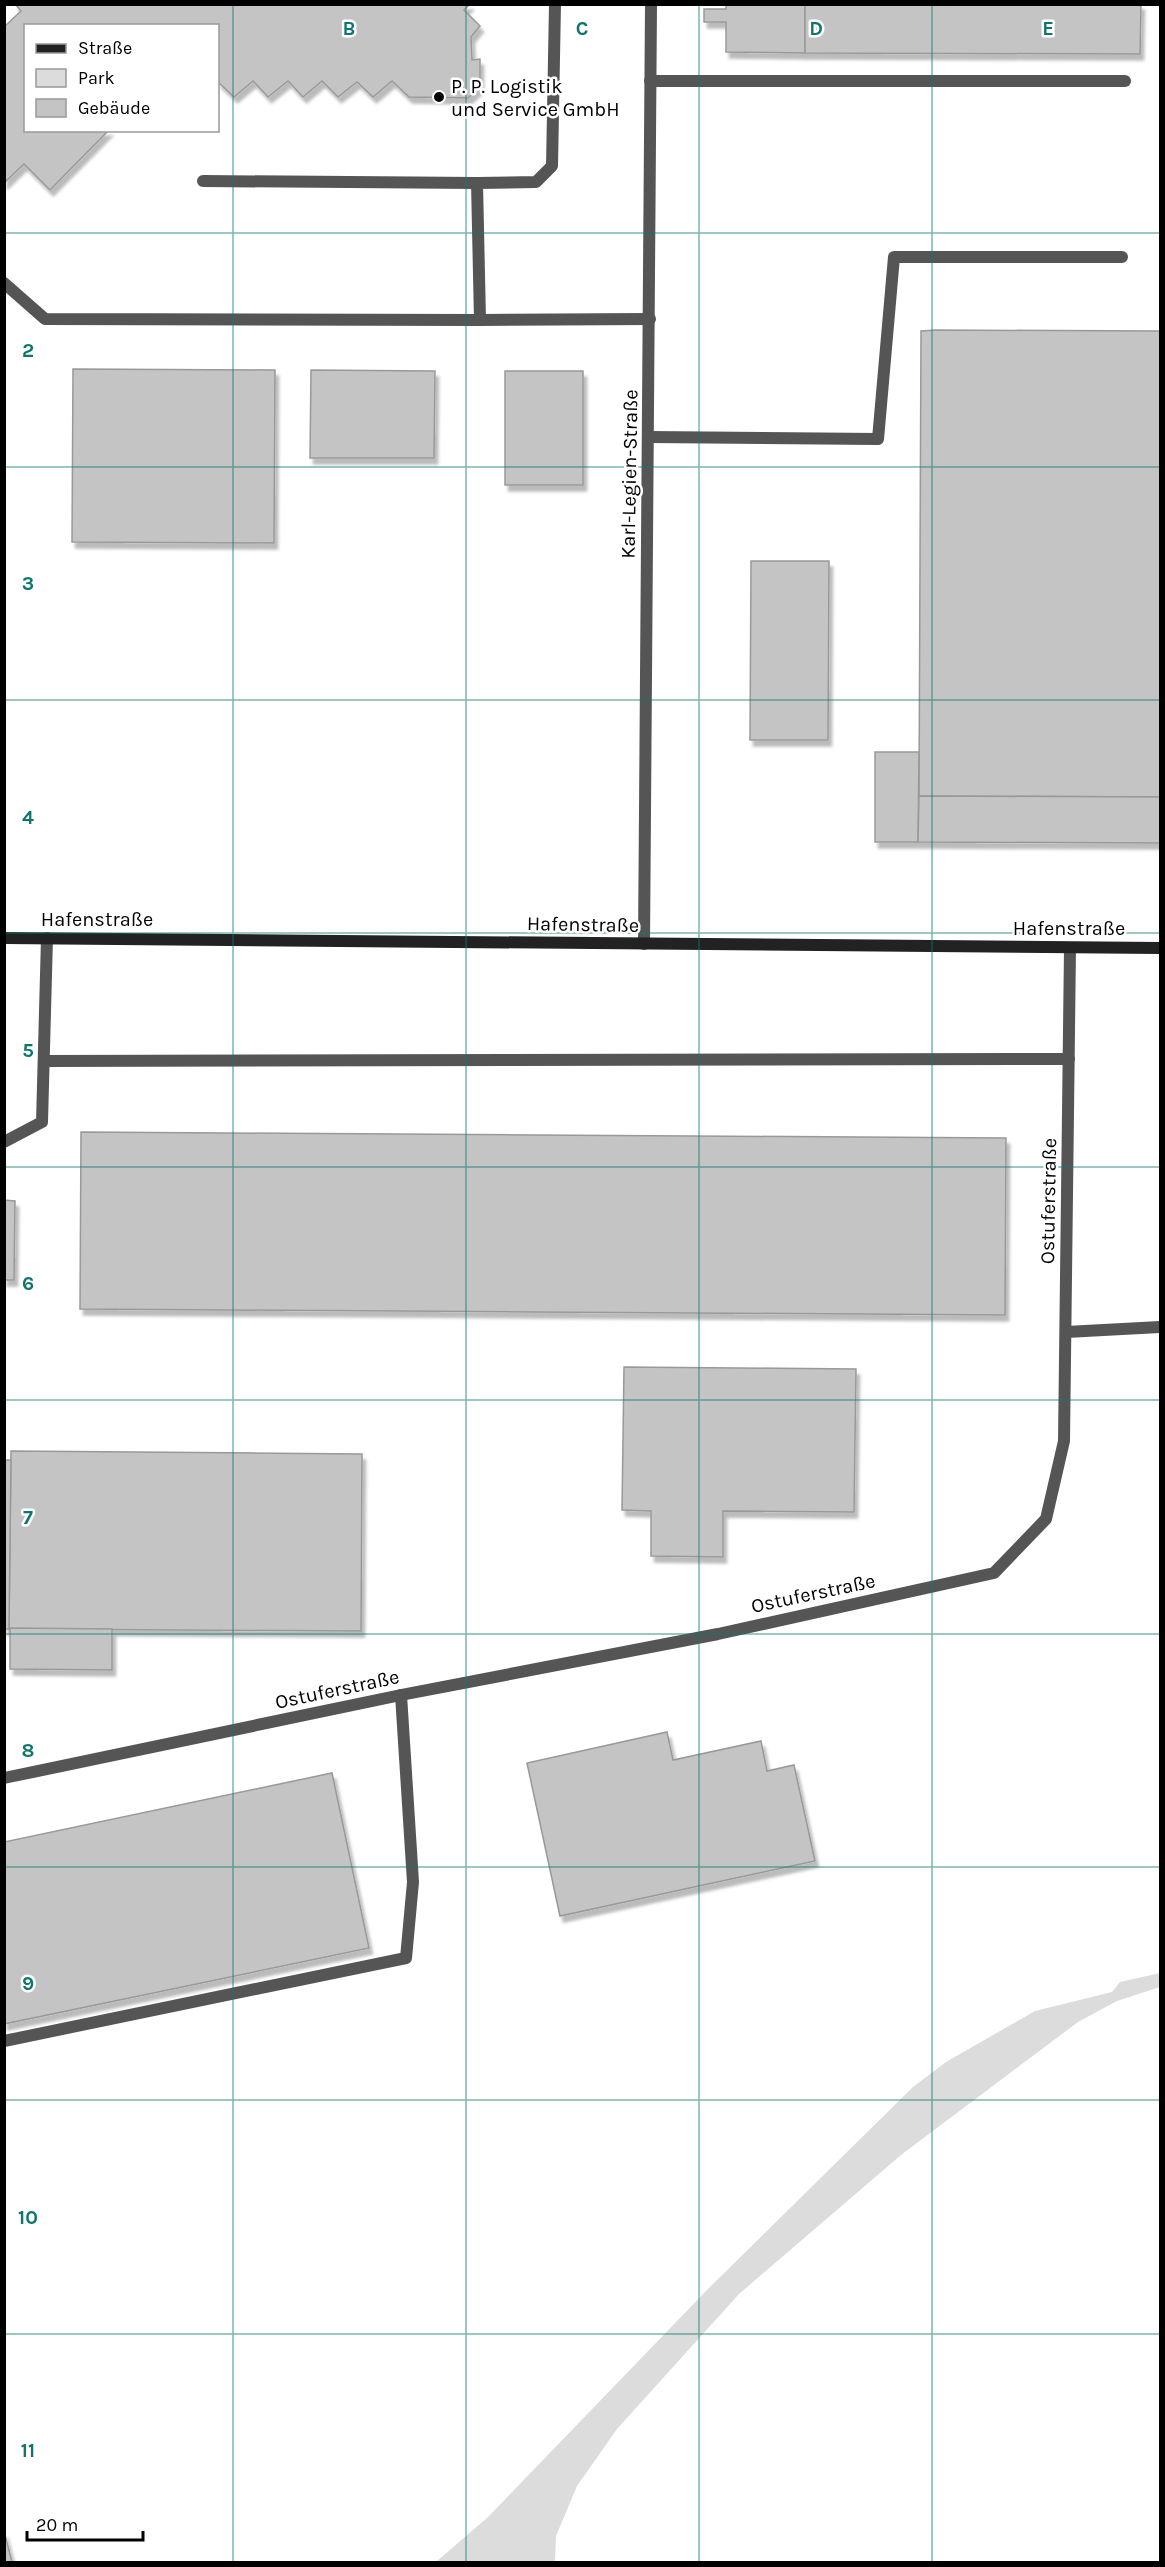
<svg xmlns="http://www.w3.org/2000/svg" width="1165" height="2567" font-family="Karla,sans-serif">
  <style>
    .green { fill: #dcdcdc }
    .building { fill: #c4c4c4; stroke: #999; stroke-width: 1.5; filter: url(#shadow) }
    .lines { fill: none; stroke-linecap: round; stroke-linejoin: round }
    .lane { stroke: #555; stroke-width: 12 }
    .street { stroke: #555; stroke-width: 12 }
    .secondary { stroke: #222; stroke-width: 12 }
    .grid { fill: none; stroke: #0f766e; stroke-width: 1.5; stroke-opacity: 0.55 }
    .poi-dot { fill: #000; stroke: #fff; stroke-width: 2 }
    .labels { text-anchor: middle; stroke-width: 5; stroke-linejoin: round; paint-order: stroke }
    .poi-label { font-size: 20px; fill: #000; stroke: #fff; text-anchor: start }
    .street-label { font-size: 20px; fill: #000; stroke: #fff }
    .grid-label { font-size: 20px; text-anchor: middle; font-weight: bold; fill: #0f766e; stroke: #fff; stroke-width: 5; stroke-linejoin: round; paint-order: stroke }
  </style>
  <defs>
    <filter id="shadow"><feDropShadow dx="3.5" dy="6" stdDeviation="1.5" flood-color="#0004"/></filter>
  </defs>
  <rect width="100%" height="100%" fill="#fff"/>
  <path class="green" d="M1160,1973V1987L1117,2001L1078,2022L901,2155L739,2294L617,2429L577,2486L556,2536L555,2562H436L488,2517L706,2291L913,2087L946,2062L1035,2011L1112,1992L1120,1982Z"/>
  <g class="building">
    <path d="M15,4H470L464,10L480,26L471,37L472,60L480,59V87L468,98L409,97L392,81L373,97L357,82L338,97L322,81L303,97L288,81L268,97L253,81L234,97L218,82V26H26V130H109L50,190L24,164L4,183V27L21,11Z"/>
    <path d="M726,4H805V53L726,52V22H704V9H726Z"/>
    <path d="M805,4H1141L1140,54L805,53Z"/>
    <path d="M936,330L1160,331V797L919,796L921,331Z"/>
    <path d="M73,369L275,370L274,543L72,542Z"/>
    <path d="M311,370L435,371L434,458H310Z"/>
    <rect x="505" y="371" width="78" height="114"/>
    <path d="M751,561H829L828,740H750Z"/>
    <path d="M875,752H919L918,842H875Z"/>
    <path d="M919,796L1160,797V843L918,842Z"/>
    <path d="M81,1132L1006,1138L1005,1315L80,1309Z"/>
    <path d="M4,1200L15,1201L14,1280H4Z"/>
    <path d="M624,1367L856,1369L854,1512L723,1511V1557L651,1556V1511L622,1510Z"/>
    <path d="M11,1451L362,1454L361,1631L9,1629Z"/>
    <path d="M4,1460H11L9,1629H4Z"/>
    <path d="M10,1628L112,1629V1670L10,1669Z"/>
    <path d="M667,1732L673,1760L761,1741L767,1771L794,1765L815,1861L560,1916L527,1763Z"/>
    <path d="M332,1773L369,1948L4,2024V1842Z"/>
    <path d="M4,2531L12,2562H4Z"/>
  </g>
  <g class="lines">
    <g class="lane">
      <path d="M555,4L552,166L536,182L477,183L480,320L650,319"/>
      <path d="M650,81H1125"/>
      <path d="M203,181L477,183"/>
      <path d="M4,283L45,319L480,320"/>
      <path d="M649,437L878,439L894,257H1122"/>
      <path d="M44,1061L1069,1059"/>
      <path d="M4,1142L42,1122L47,938"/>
      <path d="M1066,1332L1160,1327"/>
      <path d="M4,1778L401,1695L718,1634L994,1573L1046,1519L1064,1441L1070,948"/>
      <path d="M4,2041L406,1958L413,1882L401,1695"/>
    </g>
    <path class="street" d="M644,944L651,4"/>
    <path class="secondary" d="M4,938L1160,948"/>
  </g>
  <path class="grid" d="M233,4V2562M466,4V2562M699,4V2562M932,4V2562M4,233H1160M4,467H1160M4,700H1160M4,933H1160M4,1167H1160M4,1400H1160M4,1634H1160M4,1867H1160M4,2100H1160M4,2334H1160"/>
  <circle class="poi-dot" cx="439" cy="97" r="6"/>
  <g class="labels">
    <g class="poi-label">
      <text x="451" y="93">P. P. Logistik<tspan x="451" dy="23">und Service GmbH</tspan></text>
    </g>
    <g class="street-label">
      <text transform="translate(629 474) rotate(-89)" y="7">Karl-Legien-Straße</text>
      <text x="97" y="926">Hafenstraße</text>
      <text transform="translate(583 924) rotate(1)" y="7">Hafenstraße</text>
      <text x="1069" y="935">Hafenstraße</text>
      <text transform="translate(1048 1201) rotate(-89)" y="7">Ostuferstraße</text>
      <text transform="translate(813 1593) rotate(-12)" y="7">Ostuferstraße</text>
      <text transform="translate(337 1689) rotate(-12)" y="7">Ostuferstraße</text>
    </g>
  </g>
  <g class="grid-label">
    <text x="349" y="35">B</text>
    <text x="582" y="35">C</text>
    <text x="816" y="35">D</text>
    <text x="1048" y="35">E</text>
    <text x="28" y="357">2</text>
    <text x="28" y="590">3</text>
    <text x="28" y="824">4</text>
    <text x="28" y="1057">5</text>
    <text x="28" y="1290">6</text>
    <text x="28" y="1524">7</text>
    <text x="28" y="1757">8</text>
    <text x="28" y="1990">9</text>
    <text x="28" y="2224">10</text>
    <text x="28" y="2457">11</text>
  </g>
  <rect width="1165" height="2567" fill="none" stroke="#000000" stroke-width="12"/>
  <rect x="24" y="24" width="195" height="108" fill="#ffffff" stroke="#999999" stroke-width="1.5"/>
  <rect x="36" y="44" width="30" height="9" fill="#222222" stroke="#999999" stroke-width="1.5"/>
  <text x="78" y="54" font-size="18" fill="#000000">Straße</text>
  <rect x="36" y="69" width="30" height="18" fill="#dcdcdc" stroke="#999999" stroke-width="1.5"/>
  <text x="78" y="84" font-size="18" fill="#000000">Park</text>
  <rect x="36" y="99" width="30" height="18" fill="#c4c4c4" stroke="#999999" stroke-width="1.5"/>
  <text x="78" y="114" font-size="18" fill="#000000">Gebäude</text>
  <path d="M27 2531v9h116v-9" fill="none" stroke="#000000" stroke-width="3"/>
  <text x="36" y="2531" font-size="18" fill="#000000" stroke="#ffffff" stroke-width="4.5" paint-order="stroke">20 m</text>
</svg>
